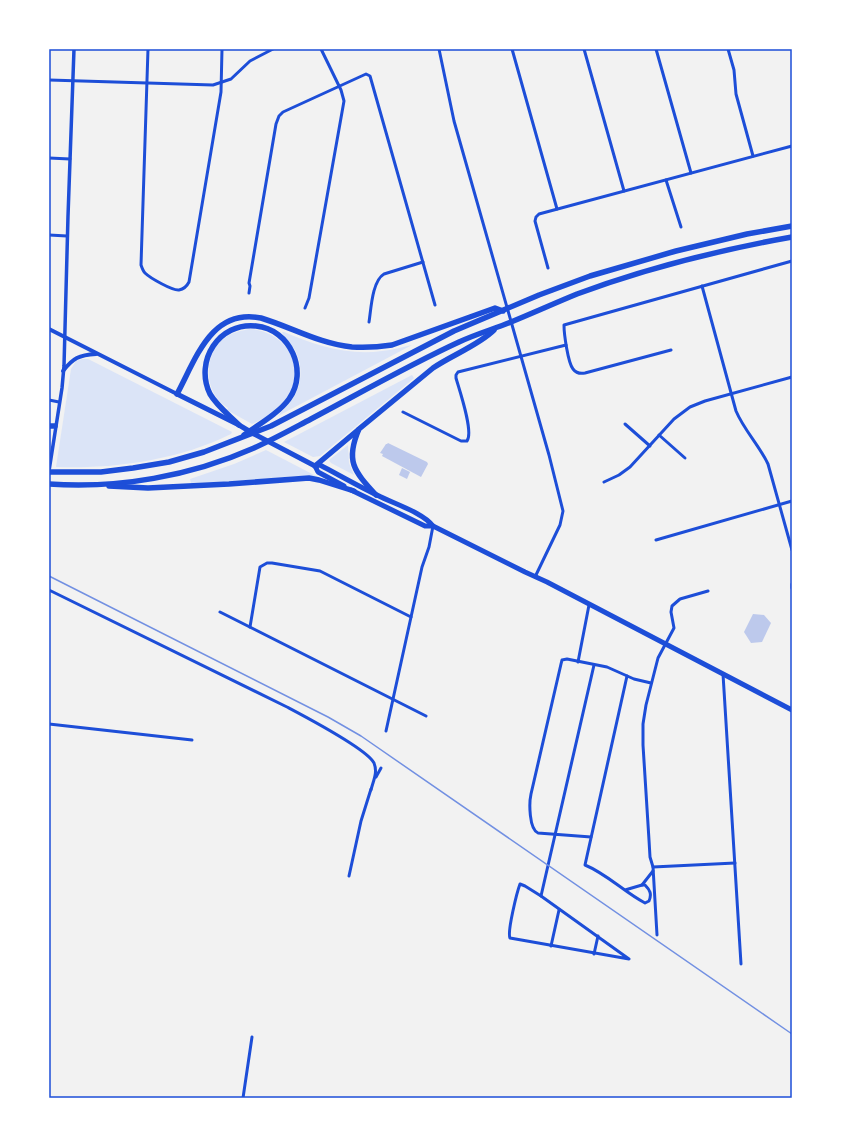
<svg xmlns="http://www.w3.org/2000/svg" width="841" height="1147" font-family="Mulish,sans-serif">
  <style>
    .green { fill: #dbe4f7 }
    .building { fill: #bdc9ec }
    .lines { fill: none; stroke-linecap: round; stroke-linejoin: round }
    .minor { stroke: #1d4ed8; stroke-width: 3 }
    .tertiary { stroke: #1d4ed8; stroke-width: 3.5 }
    .secondary { stroke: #1d4ed8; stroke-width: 4 }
    .trunk { stroke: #1d4ed8; stroke-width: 5 }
    .motorway { stroke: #1d4ed8; stroke-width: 5.5 }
    .rail { stroke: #7290e2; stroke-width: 1.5 }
    .neatline { fill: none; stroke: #1d4ed8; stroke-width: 1.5 }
  </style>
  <rect width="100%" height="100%" fill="#f2f2f2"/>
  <g class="green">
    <path d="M249,329C281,330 305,360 291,391C284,406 267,418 252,424L227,410L228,408C203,393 202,354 226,337C233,332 241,331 249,329Z"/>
    <path d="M282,332H284C315,345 348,356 382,351C392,350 402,347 412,345L278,416C282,410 288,406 292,400C302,386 303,367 296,352C293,345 284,339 282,332Z"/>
    <path d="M82,359H88L94,362L232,432L231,434C179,460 114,469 56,467L71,369L76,361Z"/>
    <path d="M412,375L414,378L413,379L320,456L313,457L284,442Z"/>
    <path d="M348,445L349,463L354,475L331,463L329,460Z"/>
    <path d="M266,450L318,477L298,476L220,482L191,483L190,479L234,464Z"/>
  </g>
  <g class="building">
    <path d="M388,443L427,462L428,464L421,477L382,456L383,454L380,453L386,444H387Z"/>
    <path d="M402,468L410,472L407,479L399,475Z"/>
    <path d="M753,614L764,615L771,623L762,642L751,643L744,632Z"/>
  </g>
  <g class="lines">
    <g class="minor">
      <path d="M148,49L141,265C142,268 143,271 145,273C150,278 173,291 179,290C184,289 187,286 189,282L221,92L222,49"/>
      <path d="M439,49L454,121L549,455L563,511L560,525L535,577"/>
      <path d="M512,49L557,209"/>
      <path d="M584,49L624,191"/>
      <path d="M656,49L691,173"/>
      <path d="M728,49L734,70L736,94L753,156"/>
      <path d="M49,80L213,85L231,79L250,61L273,49"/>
      <path d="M49,158L70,159"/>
      <path d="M666,180L681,227"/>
      <path d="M49,235L67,236"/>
      <path d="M548,268L535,221L536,217L539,214L792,146"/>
      <path d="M702,286L736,411C744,430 759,445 768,464L792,550"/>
      <path d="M249,293L250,286L249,283L276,124L279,116L283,112L366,74L370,76L435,305"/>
      <path d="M305,308L309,298L344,101L341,90L321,49"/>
      <path d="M369,322C371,310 372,281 384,274L423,262"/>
      <path d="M671,350L585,373C580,374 576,373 573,369C568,363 564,334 564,325L792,261"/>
      <path d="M49,400L59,402"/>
      <path d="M403,412L461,441H467C474,432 459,389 456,378V375L458,372L566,345"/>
      <path d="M625,424L650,446"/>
      <path d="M659,435L685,458"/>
      <path d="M604,482L619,475L630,467L674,419L690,407L705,401L792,377"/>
      <path d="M656,540L792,501"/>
      <path d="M792,588V584"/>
      <path d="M49,590L287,707C304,716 367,749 374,763C378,773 373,781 371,790"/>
      <path d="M220,612L426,716"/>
      <path d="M250,627L260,567L267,563H272L320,571L411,617"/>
      <path d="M578,662L589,605"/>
      <path d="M723,674L741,964"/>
      <path d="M49,724L192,740"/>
      <path d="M386,731L422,567L429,547L433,526"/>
      <path d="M376,777L381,768"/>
      <path d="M591,837L538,833C529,829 529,803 531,794L561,664L562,660L567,659L607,667L634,679L651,683"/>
      <path d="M653,867L735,863"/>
      <path d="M349,876L361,821L371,789"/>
      <path d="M520,884L525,886L541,896L629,959L510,938C507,932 517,892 520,884Z"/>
      <path d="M642,885L653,871"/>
      <path d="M625,890L642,885H645C650,890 652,894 649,901L645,903C624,892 607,874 585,865L627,676"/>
      <path d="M541,896L594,665"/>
      <path d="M657,935L653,867L650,857L649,840L643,745V724L646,705L658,658L674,628L671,612L672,606L680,599L708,591"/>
      <path d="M551,946L559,910"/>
      <path d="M594,954L598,936"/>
      <path d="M243,1098L252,1037"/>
    </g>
    <path class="tertiary" d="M49,471L62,388L64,366L68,216L74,49"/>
    <g class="secondary">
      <path d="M49,329L177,394"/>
      <path d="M63,371C73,358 79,355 96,354"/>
    </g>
    <g class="trunk">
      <path d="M177,394L239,425L254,434L315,466L320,465C339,475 358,486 377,495C394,504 422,512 433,526"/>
      <path d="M315,466L318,472L344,486"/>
      <path d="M351,490L425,526H433L525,572L547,582L792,710"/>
    </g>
    <g class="motorway">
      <path d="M177,394C196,359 211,308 261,318C291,327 320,344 352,347C366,348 379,347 392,345L495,308L503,311"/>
      <path d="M239,425C229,415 217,406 210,394C194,361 219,322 256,326C290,329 309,371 289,399C279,413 258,425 244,435"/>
      <path d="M49,426H55"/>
      <path d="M315,466L358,430"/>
      <path d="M49,472H101L133,468L169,462L204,452L271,426L454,331L539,295L590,276L676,251L747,234L792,226"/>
      <path d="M49,484C118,489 191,476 254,448C274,439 292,429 311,419C360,393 409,365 459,342C476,334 494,329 511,322C533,313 555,303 577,294C647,268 719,250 792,237"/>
      <path d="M109,486L148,488L229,484L309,478L319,480L354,491"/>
      <path d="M376,495C354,471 345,461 359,429L433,368C452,355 479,345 494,330"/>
    </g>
    <path class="rail" d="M49,576L328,717L361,736L792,1034"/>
  </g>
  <rect width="841" height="1147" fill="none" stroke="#ffffff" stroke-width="100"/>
  <rect x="50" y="50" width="741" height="1047" class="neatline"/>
</svg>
